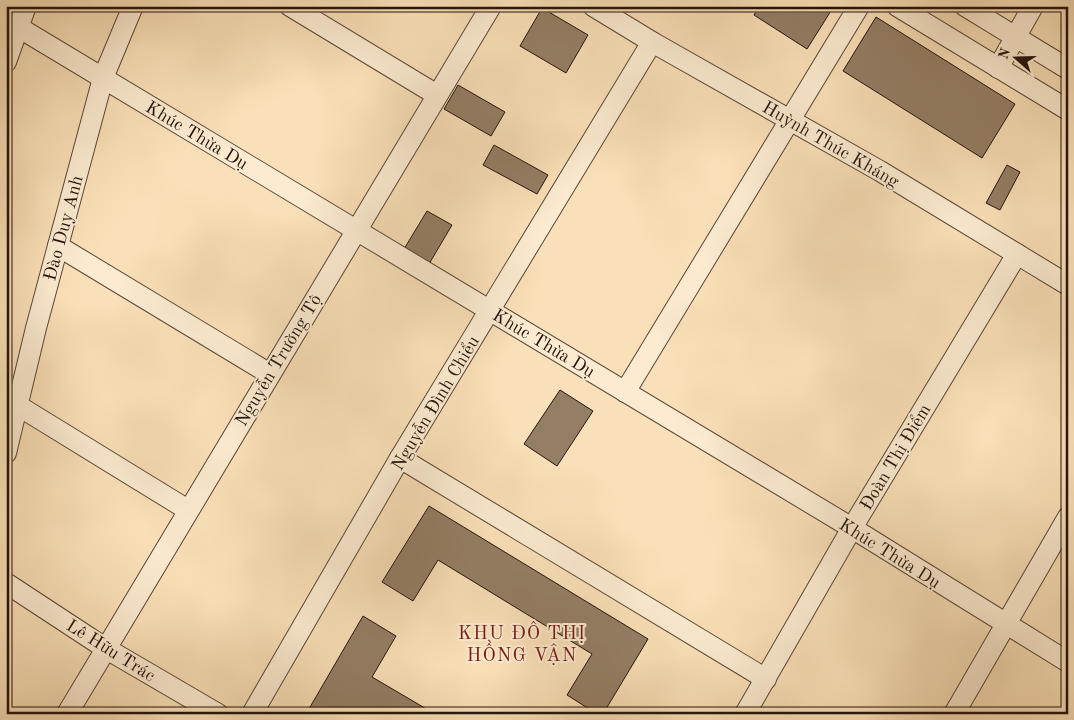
<svg xmlns="http://www.w3.org/2000/svg" width="1074" height="720" font-family="'Old Standard TT',serif">
  <style>
    .building { fill: #947e65; stroke: #25130b }
    .lines { fill: none; stroke-linecap: round; stroke-linejoin: round }
    .minor-casing { stroke: #5a4636; stroke-width: 22 }
    .minor { stroke: #fcebd1; stroke-width: 20 }
    .labels { text-anchor: middle; stroke-width: 4; stroke-linejoin: round; paint-order: stroke }
    .street-label { font-size: 18px; fill: #25130b; stroke: #fcebd1 }
    .neighbourhood-label { font-size: 19px; letter-spacing: 1px; fill: #7a1f14; stroke: #fcebd1 }
  </style>
  <rect width="100%" height="100%" fill="#fae0b8"/>
  <filter id="stains"><feTurbulence type="fractalNoise" baseFrequency=".004" numOctaves="4"/><feColorMatrix values="0 0 0 0 .2 0 0 0 0 .09 0 0 0 0 .02 0 0 0 .5 -.17"/></filter>
  <radialGradient id="worn" r=".72"><stop offset=".6" stop-color="#630" stop-opacity="0"/><stop offset="1" stop-color="#630" stop-opacity=".3"/></radialGradient>
  <g class="building">
    <path d="M759,6H834L807,49L754,15Z"/>
    <path d="M542,8L588,35L566,73L520,46Z"/>
    <path d="M876,17L1015,104L982,158L843,71Z"/>
    <path d="M458,85L505,112L491,136L444,109Z"/>
    <path d="M494,145L548,175L537,194L483,165Z"/>
    <path d="M1007,165L1020,172L1000,210L986,203Z"/>
    <path d="M427,211L452,225L429,264L404,249Z"/>
    <path d="M560,390L593,411L557,466L524,444Z"/>
    <path d="M429,506L648,639L603,714H597L567,695L592,654L438,560L413,601L382,582Z"/>
    <path d="M363,616L396,636L372,677L435,714H306Z"/>
  </g>
  <g class="lines">
    <defs>
      <g id="minor">
        <path d="M290,6L437,95"/>
        <path d="M593,6L652,42L880,171L1068,285"/>
        <path d="M897,6L1068,110"/>
        <path d="M965,6L1068,69"/>
        <path d="M18,27L852,528L1068,662"/>
        <path d="M6,62L26,6"/>
        <path d="M998,68L1033,6"/>
        <path d="M58,246L270,374"/>
        <path d="M625,392L859,6"/>
        <path d="M17,405L188,510"/>
        <path d="M6,453L36,328L103,78L133,6"/>
        <path d="M400,458L766,679"/>
        <path d="M6,583L105,648L218,714"/>
        <path d="M67,714L491,6"/>
        <path d="M252,714L400,458L652,42"/>
        <path d="M745,714L852,528L1017,254"/>
        <path d="M954,714L1068,517"/>
      </g>
    </defs>
    <use href="#minor" class="minor-casing"/>
    <use href="#minor" class="minor"/>
  </g>
  <g class="labels">
    <g class="street-label">
      <text transform="translate(197 135) rotate(31)" y="6">Khúc Thừa Dụ</text>
      <text transform="translate(831 144) rotate(30)" y="6">Huỳnh Thúc Kháng</text>
      <text transform="translate(63 228) rotate(-75)" y="6">Đào Duy Anh</text>
      <text transform="translate(544 343) rotate(31)" y="6">Khúc Thừa Dụ</text>
      <text transform="translate(278 360) rotate(-59)" y="6">Nguyễn Trường Tộ</text>
      <text transform="translate(435 403) rotate(-59)" y="6">Nguyễn Đình Chiểu</text>
      <text transform="translate(895 457) rotate(-59)" y="6">Đoàn Thị Điểm</text>
      <text transform="translate(890 553) rotate(32)" y="6">Khúc Thừa Dụ</text>
      <text transform="translate(111 650) rotate(32)" y="6">Lê Hữu Trác</text>
    </g>
    <g class="neighbourhood-label">
      <text x="522" y="639">KHU ĐÔ THỊ<tspan x="522" dy="22">HỒNG VẬN</tspan></text>
    </g>
  </g>
  <rect width="1074" height="720" fill="none" stroke="#fae0b8" stroke-width="25"/>
  <rect x="8" y="8" width="1059" height="705" fill="none" stroke="#25130b" stroke-width="2.5"/>
  <rect x="12" y="12" width="1049" height="695" fill="none" stroke="#25130b"/>
  <g transform="translate(1016 58) rotate(290)" stroke="#fcebd1" stroke-width="4" paint-order="stroke">
  <path d="M0-4L9 19L0 12L-9 19Z" fill="#25130b"/>
  <text y="-8" font-size="14" font-weight="bold" text-anchor="middle" fill="#25130b">N</text>
  </g>
  <rect width="100%" height="100%" filter="url(#stains)"/>
  <rect width="100%" height="100%" fill="url(#worn)"/>
</svg>
